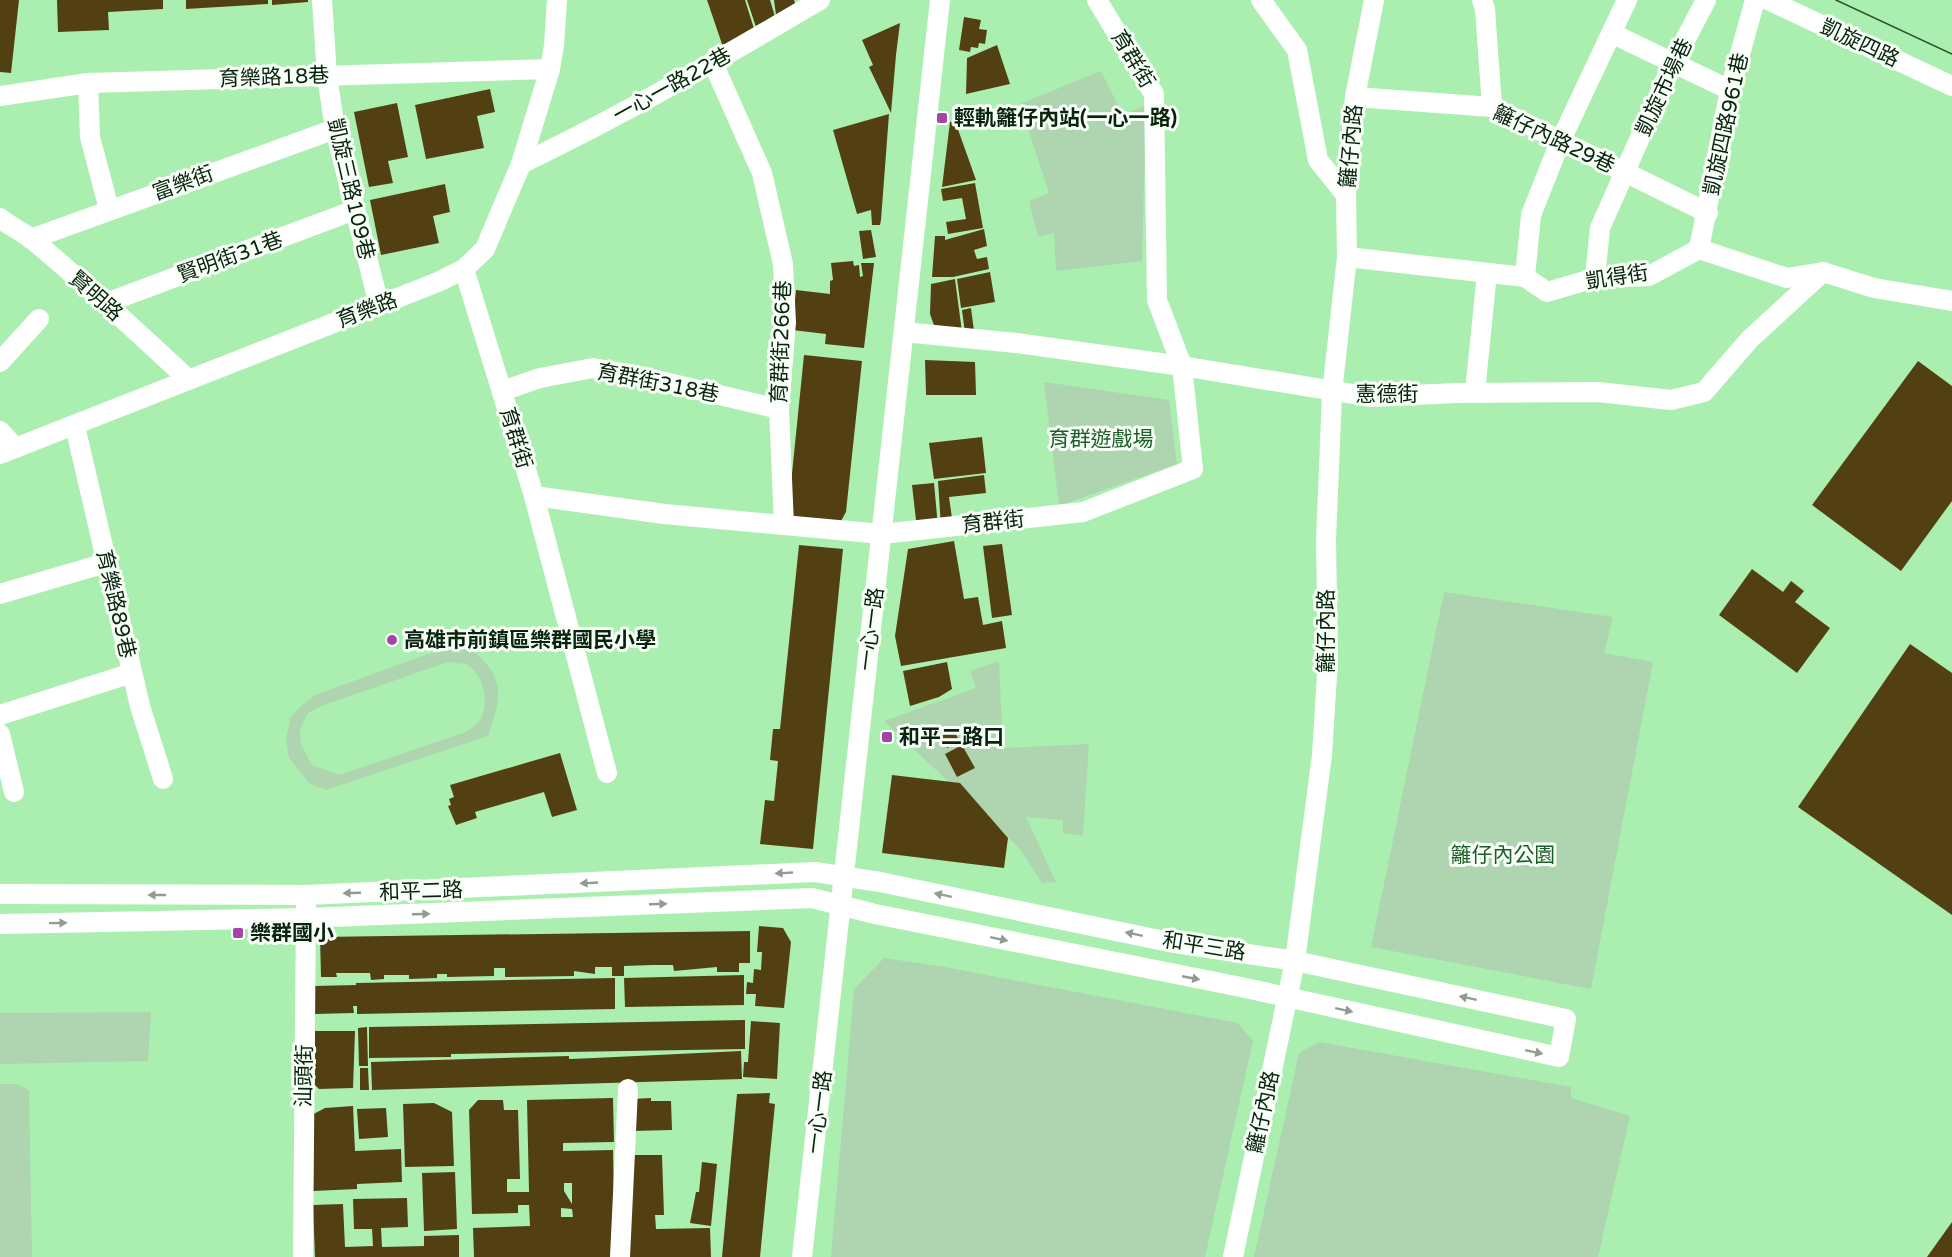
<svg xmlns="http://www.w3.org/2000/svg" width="1952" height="1257" font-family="'Varela Round','Noto Sans TC',sans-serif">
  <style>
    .green { fill: #aed4b0; fill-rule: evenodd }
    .building { fill: #524013; fill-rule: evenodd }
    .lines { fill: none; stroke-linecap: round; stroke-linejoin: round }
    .minor { stroke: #fff; stroke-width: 20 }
    .tram { stroke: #2b4f2f; stroke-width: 1.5 }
    .oneway { fill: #909c92 }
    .poi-dot { fill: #a643a9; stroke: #f8fef8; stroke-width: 2 }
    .labels { text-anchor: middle; stroke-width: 6; stroke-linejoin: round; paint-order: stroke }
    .street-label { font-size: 21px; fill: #09240d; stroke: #f8fef8 }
    .poi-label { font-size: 21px; font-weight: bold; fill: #09240d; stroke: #f8fef8; text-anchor: start }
    .park-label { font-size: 21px; fill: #1b5f27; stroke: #f8fef8 }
  </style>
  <rect width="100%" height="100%" fill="#abefb0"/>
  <g class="green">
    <path d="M1101,71L1123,115L1146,105L1142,261L1056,271L1054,233L1038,237L1029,201L1049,193L1020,104Z"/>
    <path d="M1044,382L1169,400L1177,464L1059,506Z"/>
    <path d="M1444,592L1613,617L1604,653L1653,662L1591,989L1371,947Z"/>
    <path d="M468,647C505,675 503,694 488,736L326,790L310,784L289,758L286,741L290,718L299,708L315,695L428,654ZM448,662C454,663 463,663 468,665C484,675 489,703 481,718C478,724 471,728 466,732L339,775L312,765L301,745L300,729L308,713L321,706Z"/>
    <path d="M999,661L1003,748L1089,744L1083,836L1063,833V820L1026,817L1056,882L1042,883L1020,849L884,721L976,688L970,671Z"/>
    <path d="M884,958L945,967L1238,1023L1253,1041L1205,1257H831L854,989Z"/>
    <path d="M151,1012L148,1061L0,1064V1013Z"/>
    <path d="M1319,1042L1571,1087V1098L1630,1116L1598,1257H1254L1299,1053Z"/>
    <path d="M0,1084H16L29,1090L32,1257H0Z"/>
  </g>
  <g class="building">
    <path d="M0,0H19L11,73L0,72Z"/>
    <path d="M57,0H163V9L108,12L109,30L58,32Z"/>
    <path d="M186,0H268V4L186,9Z"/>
    <path d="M272,0H308V2L272,5Z"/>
    <path d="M707,0H745L756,35L723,47Z"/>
    <path d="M747,0H770L776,20L757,30Z"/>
    <path d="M774,0H794L796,6L776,15Z"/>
    <path d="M964,17L981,20L979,29L987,30L985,44L979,43L978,48L971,47L970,52L959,50Z"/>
    <path d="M900,23L896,55L891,113L869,67L873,65L862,40Z"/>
    <path d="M997,45L1010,84L966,94L967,58Z"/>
    <path d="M490,89L495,112L477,116L484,148L426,159L415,105Z"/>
    <path d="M397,103L408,157L388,161L393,183L369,187L354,112Z"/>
    <path d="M889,114L881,220L880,225H872L871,210L857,214L833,130Z"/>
    <path d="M955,121L976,180L942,187L950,122Z"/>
    <path d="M975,183L983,228L948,234L946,222L966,219L962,198L943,201L941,189Z"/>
    <path d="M445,184L450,212L433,216L439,243L381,255L370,200Z"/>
    <path d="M984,229L987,246L974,250L977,259L987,257L989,269L953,277H932L935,236H945V240Z"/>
    <path d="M871,230L876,257L863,259L859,231Z"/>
    <path d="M853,261L854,266L859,265L860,277L863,276L861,263H874L864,348L825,344L826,334L792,330L796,290L830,294V281L833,280L831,263Z"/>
    <path d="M990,272L995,302L961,308L957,279Z"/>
    <path d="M955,279L962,332L936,331L930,314L931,284Z"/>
    <path d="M971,308L974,331L965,333L962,310Z"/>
    <path d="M804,355L862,361L846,512L841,521L791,520L788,513Z"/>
    <path d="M925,360L975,362L976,395H926Z"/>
    <path d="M1918,361L1952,386V501L1901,571L1812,505Z"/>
    <path d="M982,437L986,473L934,479L929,443Z"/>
    <path d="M984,475L986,493L949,497L953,525L941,527L938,481Z"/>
    <path d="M934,483L938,527L917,529L912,485Z"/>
    <path d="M954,541L964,599L978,597L983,625L1002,621L1006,648L901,666L895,636L908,549Z"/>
    <path d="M1002,544L1012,615L992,618L983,546Z"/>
    <path d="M799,545L843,549L813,849L760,844L765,800L774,801L778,761L770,760L773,729H780Z"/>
    <path d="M1752,569L1783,592L1791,581L1804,591L1795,602L1830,628L1797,673L1719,615Z"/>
    <path d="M1910,644L1952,673V915L1798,807Z"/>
    <path d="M947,662L952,689L939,697L910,706L903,671Z"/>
    <path d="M953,729L960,742L947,748L941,736Z"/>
    <path d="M962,745L975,768L957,777L945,754Z"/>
    <path d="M560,753L577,810L552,817L544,792L475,812L477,818L456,825L448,806L451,805L449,799L454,797L450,785Z"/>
    <path d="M892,775L960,783L1008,838L1004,868L882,853Z"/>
    <path d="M759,926L783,928L791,942L784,1008L755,1006L756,994H746L747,982L753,983L754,969L761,970L762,952H757Z"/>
    <path d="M750,931V963H739V972H717V967L674,971L673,965H652L624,966V976H612V967H595V974L574,971V976L505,977V968H494V976L447,977V974H437V978L409,979V975H384V979L371,980L370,973H336L337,977H321L320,937Z"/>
    <path d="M744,975V1005L625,1007L624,978Z"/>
    <path d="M615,978V1009L357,1014V1006H353L354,1013L315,1014L314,986L356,985V983Z"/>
    <path d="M745,1020V1049L451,1054V1057L369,1058V1027Z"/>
    <path d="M751,1021L780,1023L777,1079L743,1077L744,1062H748Z"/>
    <path d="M367,1027L368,1066H359L358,1028Z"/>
    <path d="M315,1031H355L353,1088L319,1089L315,1085Z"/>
    <path d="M741,1051L742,1079L372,1090L371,1062L569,1056V1059L594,1058Z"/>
    <path d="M360,1068H368L369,1090H360Z"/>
    <path d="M770,1093L769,1103L775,1104L760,1257H722L737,1094Z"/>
    <path d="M613,1098L614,1142L563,1143V1151L613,1150L615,1257H474L473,1228L530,1226L529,1205H518V1213L472,1214L469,1110L478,1100H503L504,1110H518L520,1179H507V1192H529L527,1100ZM564,1183H572V1204L564,1191ZM561,1208L572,1209L573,1217H561Z"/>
    <path d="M651,1098V1101H671L672,1130L632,1131L631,1099Z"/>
    <path d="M434,1103L452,1112L454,1166L405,1167L403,1104Z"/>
    <path d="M353,1106L355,1151L401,1149L402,1182L357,1184V1189L313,1191L310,1116L325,1108Z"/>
    <path d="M386,1108L388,1137L359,1139L357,1109Z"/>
    <path d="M627,1155H662L664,1215H655L656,1229L710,1228L711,1257H630Z"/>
    <path d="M702,1162L717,1164L711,1226L690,1223L696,1192H699Z"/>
    <path d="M455,1172L457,1229L424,1231L422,1173Z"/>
    <path d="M407,1198L408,1227L381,1228L382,1247L424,1246V1236L459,1235V1257H315L313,1205L343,1204L345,1247L373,1246L372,1229H354L353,1199Z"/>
    <path d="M1952,1222V1257H1927Z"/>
  </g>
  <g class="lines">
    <g class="minor">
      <path d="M322,0L327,76L335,129L379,305"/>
      <path d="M1261,0L1297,50L1318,160L1346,195"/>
      <path d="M1482,0L1485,9L1492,107"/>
      <path d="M1768,0L1952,86"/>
      <path d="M1611,33L1730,90"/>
      <path d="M713,63L762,173L783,264L786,322L779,409L784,525"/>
      <path d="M88,83L90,137L109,209"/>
      <path d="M0,96L88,83L550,69"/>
      <path d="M1355,97L1492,107L1708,213"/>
      <path d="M521,164C623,115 722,58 820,0"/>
      <path d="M0,218C11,227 23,232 34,241C87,285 137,332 188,379"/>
      <path d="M31,239L335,129"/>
      <path d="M1699,249L1730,90L1755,0"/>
      <path d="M1347,257L1525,277L1547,292L1595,278L1649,276L1699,249L1787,278L1823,272L1874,288L1952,301"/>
      <path d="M464,269L534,496L664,514L882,534L1083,512L1193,469L1182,366L1157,300L1154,94L1097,0"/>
      <path d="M1525,277L1531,215L1560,142L1627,0"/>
      <path d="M1595,278L1600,228L1673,63L1706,0"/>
      <path d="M106,303L355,210"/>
      <path d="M904,332L1016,343L1182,366L1371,397L1456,393L1598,392L1671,400L1704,392L1750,339L1823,272"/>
      <path d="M0,362L39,319"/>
      <path d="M502,391L540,378L593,368L635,375L779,409"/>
      <path d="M1475,392L1487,273"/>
      <path d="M75,426L140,706L163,779"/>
      <path d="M0,431L16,448"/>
      <path d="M0,454L438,282L464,269L485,249L521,164L550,69L554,46L557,0"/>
      <path d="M534,496L607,773"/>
      <path d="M0,594L106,563"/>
      <path d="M0,715L132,673"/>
      <path d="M0,734L14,792"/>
      <path d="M0,894L306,895L815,872L880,882L1169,942L1295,961L1566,1019L1559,1057L1241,987L875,914L812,898L305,918L0,924"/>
      <path d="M303,1257L306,907"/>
      <path d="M620,1257L628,1089"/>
      <path d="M802,1257L940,0"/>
      <path d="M1233,1257L1295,961L1322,755L1328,659L1326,540L1332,393L1347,257L1346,195L1355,97L1374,0"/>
    </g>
    <path class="tram" d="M1836,0L1952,54"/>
  </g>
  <defs><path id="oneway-solid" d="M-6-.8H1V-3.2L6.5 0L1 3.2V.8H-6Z" transform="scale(1.5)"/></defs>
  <g class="oneway">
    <use href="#oneway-solid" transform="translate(784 873) rotate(177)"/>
    <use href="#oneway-solid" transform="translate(589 883) rotate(177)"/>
    <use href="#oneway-solid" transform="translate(352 893) rotate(178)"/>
    <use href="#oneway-solid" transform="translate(157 895) rotate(-180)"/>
    <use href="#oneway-solid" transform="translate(943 895) rotate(-168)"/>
    <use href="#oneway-solid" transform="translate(658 904) rotate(-2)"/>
    <use href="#oneway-solid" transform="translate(421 914) rotate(-2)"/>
    <use href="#oneway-solid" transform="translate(58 923) rotate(-1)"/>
    <use href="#oneway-solid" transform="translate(1134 934) rotate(-168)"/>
    <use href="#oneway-solid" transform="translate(999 939) rotate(12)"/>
    <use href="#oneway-solid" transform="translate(1191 978) rotate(11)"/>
    <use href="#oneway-solid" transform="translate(1468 998) rotate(-168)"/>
    <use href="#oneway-solid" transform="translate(1344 1010) rotate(12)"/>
    <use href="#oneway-solid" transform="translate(1534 1052) rotate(12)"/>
  </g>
  <g class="poi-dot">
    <rect x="936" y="112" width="12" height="12" rx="3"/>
    <circle cx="392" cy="640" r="6"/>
    <rect x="881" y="731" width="12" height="12" rx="3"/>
    <rect x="232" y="927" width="12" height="12" rx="3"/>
  </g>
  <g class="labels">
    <g class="street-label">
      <text transform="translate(1860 43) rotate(25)" y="7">凱旋四路</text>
      <text transform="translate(1133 59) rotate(59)" y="7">育群街</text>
      <text transform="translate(274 77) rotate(-2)" y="7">育樂路18巷</text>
      <text transform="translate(672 85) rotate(-29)" y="7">一心一路22巷</text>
      <text transform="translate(1664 87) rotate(-65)" y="7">凱旋市場巷</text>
      <text transform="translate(1726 124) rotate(-78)" y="7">凱旋四路961巷</text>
      <text transform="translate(1554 139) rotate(25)" y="7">籬仔內路29巷</text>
      <text transform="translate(1351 146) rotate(-85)" y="7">籬仔內路</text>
      <text transform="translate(183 183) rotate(-20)" y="7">富樂街</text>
      <text transform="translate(351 189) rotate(77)" y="7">凱旋三路109巷</text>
      <text transform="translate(230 257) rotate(-20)" y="7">賢明街31巷</text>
      <text transform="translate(1617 277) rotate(-9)" y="7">凱得街</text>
      <text transform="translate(96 296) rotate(41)" y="7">賢明路</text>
      <text transform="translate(367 310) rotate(-21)" y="7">育樂路</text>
      <text transform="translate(781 342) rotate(-88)" y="7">育群街266巷</text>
      <text transform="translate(658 383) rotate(11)" y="7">育群街318巷</text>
      <text x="1387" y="401">憲德街</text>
      <text transform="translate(516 438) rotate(73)" y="7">育群街</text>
      <text transform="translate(993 522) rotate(-6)" y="7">育群街</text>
      <text transform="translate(116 604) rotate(77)" y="7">育樂路89巷</text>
      <text transform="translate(871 629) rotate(-83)" y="7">一心一路</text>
      <text transform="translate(1326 631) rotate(-90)" y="7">籬仔內路</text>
      <text transform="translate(421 891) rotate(-2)" y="7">和平二路</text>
      <text transform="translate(1204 946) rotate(9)" y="7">和平三路</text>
      <text transform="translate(304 1076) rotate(-89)" y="7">汕頭街</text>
      <text transform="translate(819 1112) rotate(-83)" y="7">一心一路</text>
      <text transform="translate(1263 1112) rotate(-78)" y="7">籬仔內路</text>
    </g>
    <g class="poi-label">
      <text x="954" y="125">輕軌籬仔內站(一心一路)</text>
      <text x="404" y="647">高雄市前鎮區樂群國民小學</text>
      <text x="899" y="744">和平二路口</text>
      <text x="250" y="940">樂群國小</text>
    </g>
    <g class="park-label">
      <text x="1101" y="446">育群遊戲場</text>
      <text x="1503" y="862">籬仔內公園</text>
    </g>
  </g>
</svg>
